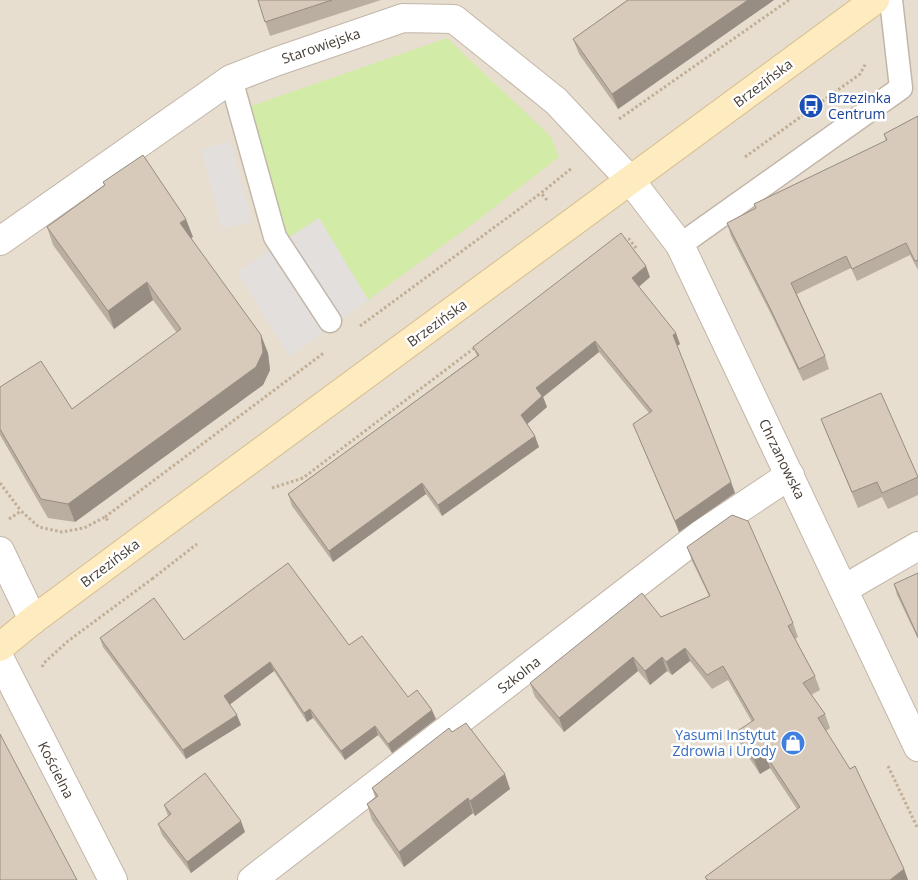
<svg xmlns="http://www.w3.org/2000/svg" width="918" height="880" font-family="'Open Sans',sans-serif">
  <style>
    .residential { fill: #e7ded0 }
    .green { fill: #d2eba7 }
    .parking { fill: #e3dfdc }
    .lines { fill: none; stroke-linecap: round; stroke-linejoin: round }
    .service-casing { stroke: #c2b6a8; stroke-width: 25 }
    .minor-casing { stroke: #c2b6a8; stroke-width: 30 }
    .tertiary-casing { stroke: #c2b6a8; stroke-width: 30 }
    .secondary-casing { stroke: #d6be8e; stroke-width: 30 }
    .path { stroke: #c2ae95; stroke-width: 3; stroke-dasharray: 2.5 2.5; stroke-linecap: butt }
    .service { stroke: #fff; stroke-width: 22 }
    .minor { stroke: #fff; stroke-width: 28 }
    .tertiary { stroke: #fff; stroke-width: 28 }
    .secondary { stroke: #ffebc0; stroke-width: 28 }
    .wall { fill: #baaea0 }
    .shaded-wall { fill: #978d82 }
    .building { fill: #d8caba; stroke: #978d82 }
    .labels { text-anchor: middle; stroke-width: 5; stroke-linejoin: round; paint-order: stroke }
    .street-label { font-size: 14px; fill: #453c33; stroke: #fff }
    .transit-label { font-size: 14px; fill: #164399; stroke: #fff; text-anchor: start }
    .shop-label { font-size: 14px; fill: #366cbe; stroke: #fff; text-anchor: end }
  </style>
  <rect width="100%" height="100%" fill="#f3ede2"/>
  <rect class="residential" x="0" y="0" width="918" height="880"/>
  <path class="green" d="M447,38L551,137L559,157L474,223L368,300L319,218L288,238L251,106Z"/>
  <g class="parking">
    <path d="M230,141L252,222L222,229L201,149Z"/>
    <path d="M319,218L368,300L290,357L237,272Z"/>
  </g>
  <g class="lines">
    <defs>
      <g id="service">
        <path d="M231,79L275,237L330,321"/>
        <path d="M680,245L901,88L891,0"/>
      </g>
      <g id="minor">
        <path d="M0,241L231,79L275,62L403,18L454,19L556,101L631,181L680,245L918,747"/>
        <path d="M844,589L918,546"/>
        <path d="M0,659L113,880"/>
        <path d="M252,880L700,535L790,475"/>
      </g>
      <path id="tertiary" d="M0,551L33,620"/>
      <path id="secondary" d="M0,647L33,620L149,534L875,0"/>
    </defs>
    <use href="#service" class="service-casing"/>
    <use href="#minor" class="minor-casing"/>
    <use href="#tertiary" class="tertiary-casing"/>
    <use href="#secondary" class="secondary-casing"/>
    <g class="path">
      <path d="M619,119L789,0"/>
      <path d="M745,157L860,74L866,63"/>
      <path d="M547,200L541,193L572,168"/>
      <path d="M623,239H629L637,249"/>
      <path d="M360,326L541,193"/>
      <path d="M0,483L21,511"/>
      <path d="M272,488L303,478L477,346"/>
      <path d="M105,517L325,352"/>
      <path d="M9,519L21,511L39,527L62,532L84,528L105,517L109,522"/>
      <path d="M152,579L197,544"/>
      <path d="M42,667L44,663L68,641L152,579"/>
      <path d="M888,766L918,829"/>
    </g>
    <use href="#service" class="service"/>
    <use href="#minor" class="minor"/>
    <use href="#tertiary" class="tertiary"/>
    <use href="#secondary" class="secondary"/>
  </g>
  <g class="wall">
    <path d="M258,0H381L270,36Z"/>
    <path d="M627,0H774L618,109L579,54L573,39Z"/>
    <path d="M918,116V270L910,255L857,281L851,268L797,294L825,356L829,369L803,381L773,318L731,236L727,223L756,209L754,204L886,141L884,134Z"/>
    <path d="M103,182L193,237L191,238L268,353L270,370L263,385L75,522L48,518L0,435V387L72,409L177,333L153,300L114,329L53,245L47,227L104,185Z"/>
    <path d="M650,277L639,287L680,344L677,346L735,493L679,532L633,424L649,413L599,352L543,397L547,407L527,424L539,447L442,516L426,494L333,562L292,506L288,494L477,356L473,347Z"/>
    <path d="M821,419L918,478V495L888,509L882,497L858,508L827,434Z"/>
    <path d="M687,547L793,623L798,637L795,639L815,676L820,690L811,695L825,714L830,728L826,731L904,869L908,880H706L705,877L797,809L770,768L760,774L741,746L736,732L752,722L728,680L712,689L690,661L672,675L667,671L650,685L638,671L564,732L535,697L530,683L661,617L709,596L692,561Z"/>
    <path d="M918,573V639L897,595L894,584Z"/>
    <path d="M100,638L184,640L349,645L408,697L436,719L392,753L378,735L345,760L313,718L307,722L274,671L230,704L241,725L186,759L103,647Z"/>
    <path d="M452,732L510,789L475,816L473,813L404,867L372,820L367,804L375,797L372,788Z"/>
    <path d="M164,805L245,832L191,873L162,835L158,824L168,816Z"/>
  </g>
  <g class="shaded-wall">
    <path d="M748,0H774L618,109L612,94Z"/>
    <path d="M186,219L193,237L187,241L180,223Z"/>
    <path d="M646,266L650,277L636,289L632,278Z"/>
    <path d="M147,282L153,300L114,329L108,311Z"/>
    <path d="M676,333L680,344L677,346L673,335Z"/>
    <path d="M261,335L268,353L270,370L263,385L75,522L68,504Z"/>
    <path d="M595,341L599,352L543,397L547,407L525,426L521,415L536,388Z"/>
    <path d="M535,436L539,447L442,516L438,505Z"/>
    <path d="M731,482L735,493L679,532L675,521Z"/>
    <path d="M422,483L426,494L333,562L329,551Z"/>
    <path d="M685,648L690,661L672,675L666,662Z"/>
    <path d="M633,657L638,671L564,732L559,718Z"/>
    <path d="M662,657L667,671L650,685L645,671Z"/>
    <path d="M270,662L274,671L228,706L224,696Z"/>
    <path d="M310,709L313,718L307,722L304,713Z"/>
    <path d="M432,710L436,719L392,753L388,744Z"/>
    <path d="M237,715L241,725L186,759L183,750Z"/>
    <path d="M375,726L378,735L345,760L341,751Z"/>
    <path d="M765,754L770,768L760,774L754,760Z"/>
    <path d="M505,774L510,789L475,816L470,801Z"/>
    <path d="M468,798L473,813L404,867L399,852Z"/>
    <path d="M241,821L245,832L191,873L187,862Z"/>
    <path d="M904,869L908,880H890Z"/>
  </g>
  <g class="building">
    <path d="M258,0H332L265,22Z"/>
    <path d="M628,0H748L612,94L573,39Z"/>
    <path d="M918,116V260L915,261L906,243L852,269L846,256L791,283L825,356L799,369L769,306L727,223L756,208L754,204L887,140L884,134Z"/>
    <path d="M143,155L186,219L180,223L261,335L263,352L256,367L68,504L41,499L0,429V387L41,361L72,409L181,329L147,282L108,311L47,227L105,185L103,182Z"/>
    <path d="M621,233L646,266L632,278L676,333L673,335L731,482L675,521L633,424L652,411L595,341L536,388L542,396L521,415L535,436L438,505L422,483L329,551L288,494L479,355L473,347Z"/>
    <path d="M881,393L918,477L882,493L877,482L852,492L821,419Z"/>
    <path d="M732,515L748,521L793,623L788,626L815,676L803,683L825,714L818,718L850,769L855,766L904,869L890,880H708L705,877L800,807L765,754L754,760L736,732L754,720L723,666L707,675L685,648L666,662L662,657L645,671L633,657L559,718L530,683L642,593L661,617L710,596L687,547Z"/>
    <path d="M288,563L349,645L362,636L408,697L417,690L432,710L388,744L375,726L341,751L310,709L304,713L270,662L224,696L237,715L183,750L100,638L154,598L184,640Z"/>
    <path d="M918,573V637L894,584Z"/>
    <path d="M466,723L505,774L470,801L468,798L399,852L367,804L378,796L372,788L449,728L452,732Z"/>
    <path d="M0,734L77,880H0Z"/>
    <path d="M205,773L241,821L187,862L158,824L171,814L164,805Z"/>
  </g>
  <defs>
    <symbol id="bus-disc" viewBox="-11 -11 22 22"><circle r="9.5" fill="#1a4fb4" stroke="#fff"/><path d="M-5-6H5V4H4V6H2V4H-2V6H-4V4H-5ZM-3.5-4V0h7V-4ZM-3.5 1.2v1.5H-2V1.2ZM2 1.2v1.5H3.5V1.2Z" fill="#fff"/></symbol>
    <symbol id="shop-disc" viewBox="-11 -11 22 22"><circle r="9.5" fill="#3f7fe0" stroke="#fff"/><path d="M-5-2.5h2.3a2.7 3.5 0 0 1 5.4 0H5L5.5 6h-11ZM-1.5-2.5h3a1.5 2.3 0 0 0-3 0Z" fill="#fff"/></symbol>
  </defs>
  <g fill-rule="evenodd">
    <use href="#bus-disc" x="797" y="92" width="28" height="28"/>
    <use href="#shop-disc" x="779" y="729" width="28" height="28"/>
  </g>
  <g class="labels">
    <g class="street-label">
      <text transform="translate(321 46) rotate(-19)" y="5">Starowiejska</text>
      <text transform="translate(763 83) rotate(-37)" y="5">Brzezińska</text>
      <text transform="translate(437 323) rotate(-36)" y="5">Brzezińska</text>
      <text transform="translate(782 459) rotate(64)" y="5">Chrzanowska</text>
      <text transform="translate(110 563) rotate(-37)" y="5">Brzezińska</text>
      <text transform="translate(519 675) rotate(-38)" y="5">Szkolna</text>
      <text transform="translate(56 770) rotate(63)" y="5">Kościelna</text>
    </g>
    <g class="transit-label">
      <text x="828" y="103">Brzezinka<tspan x="828" dy="16">Centrum</tspan></text>
    </g>
    <g class="shop-label">
      <text x="776" y="740">Yasumi Instytut<tspan x="776" dy="16">Zdrowia i Urody</tspan></text>
    </g>
  </g>
</svg>
